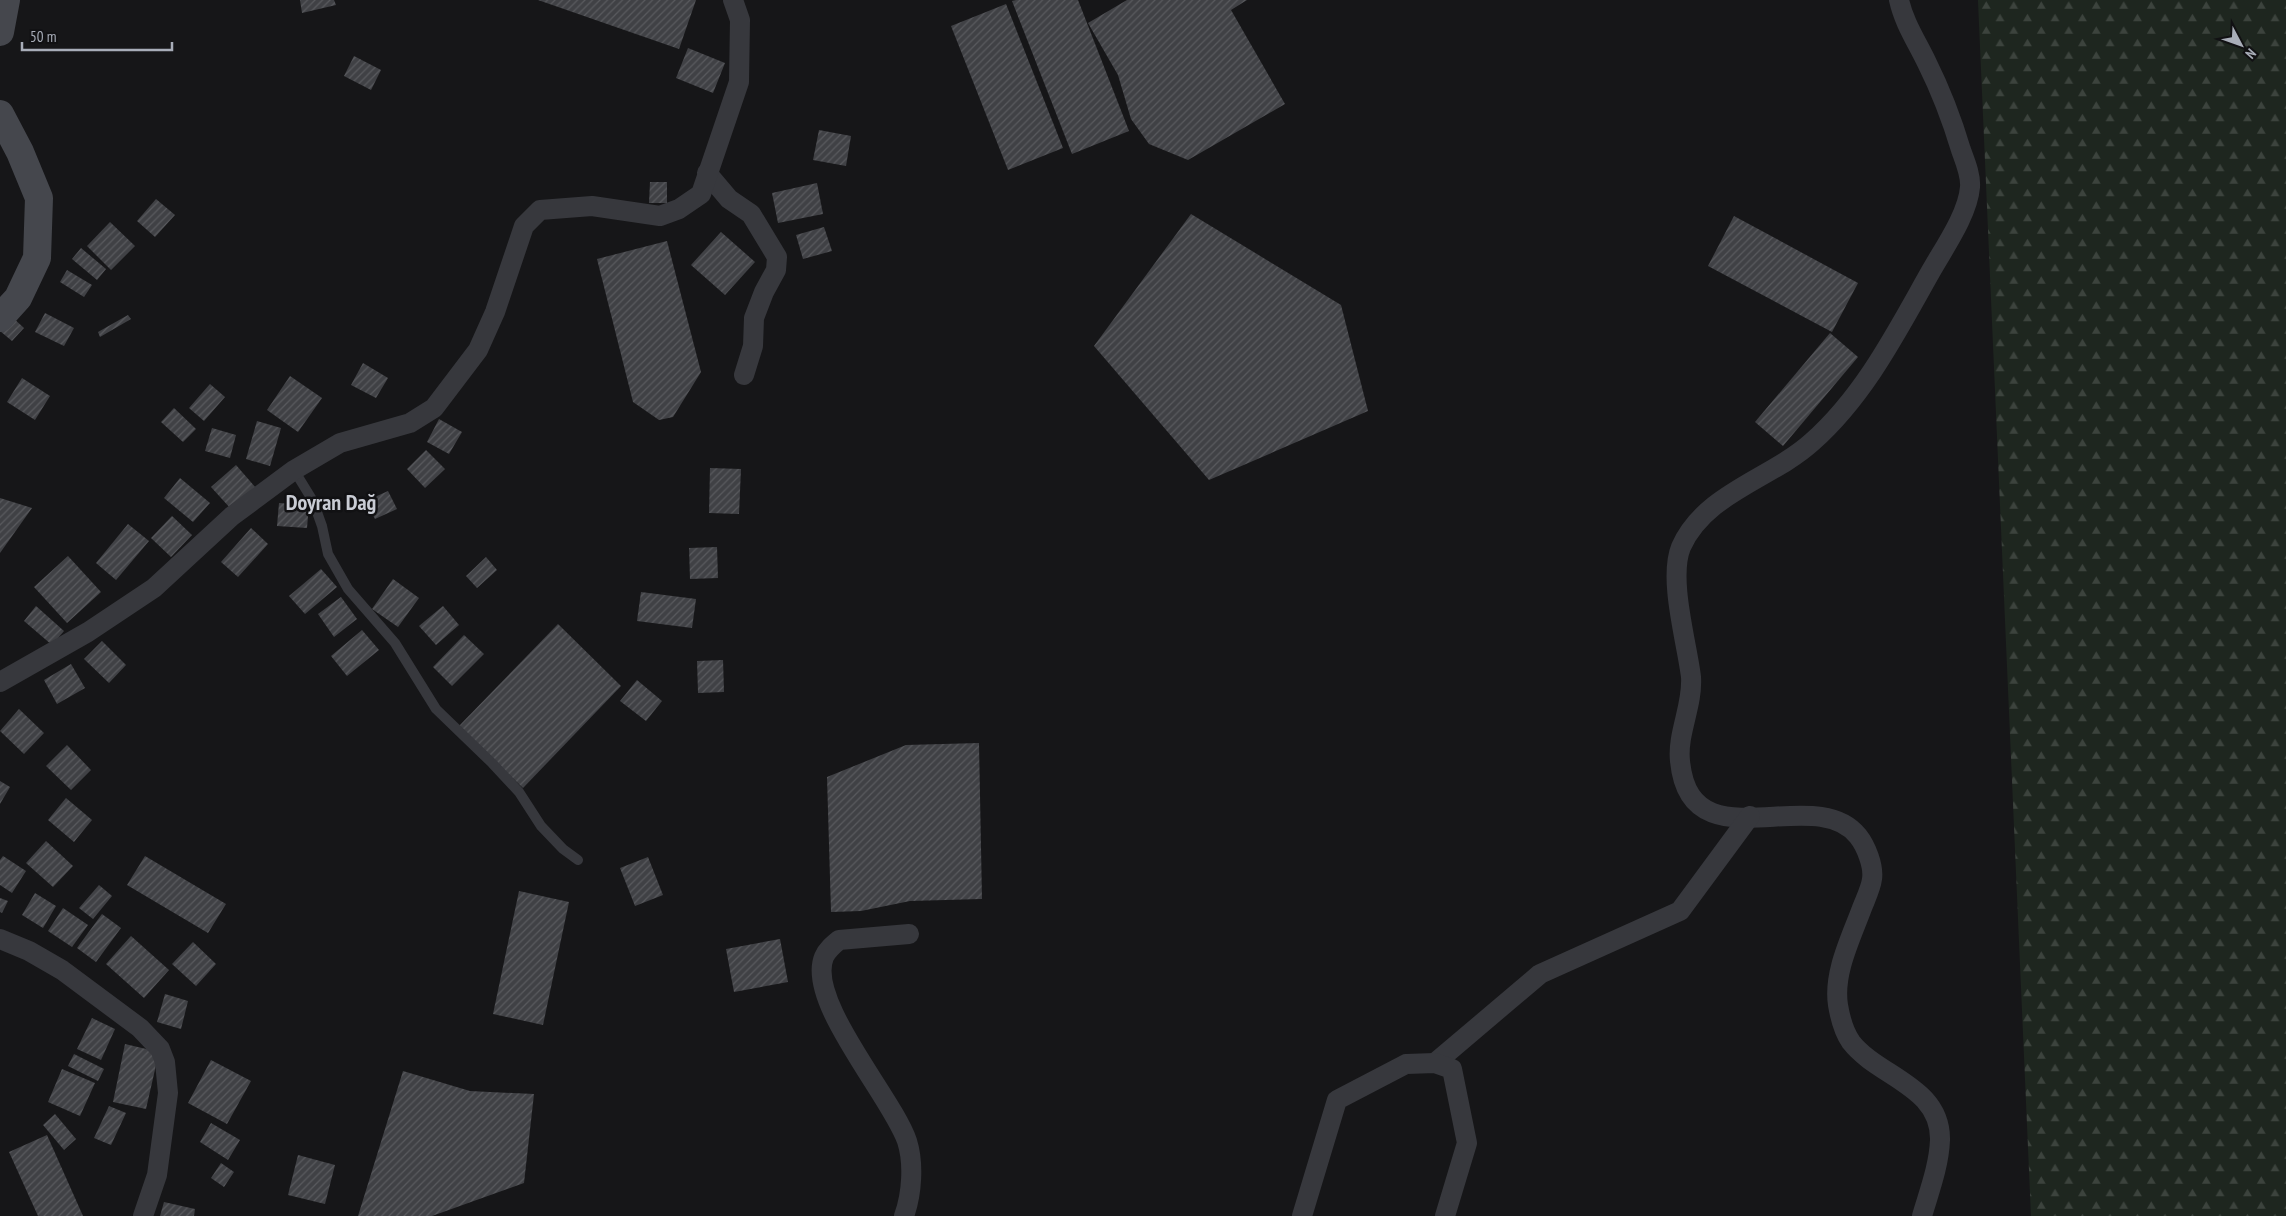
<svg xmlns="http://www.w3.org/2000/svg" width="2286" height="1216" font-family="'PT Sans Narrow',sans-serif">
  <style>
    .forest { fill: url(#forest-firs) }
    .building { fill: url(#building-hatch) }
    .lines { fill: none; stroke-linecap: round; stroke-linejoin: round }
    .lane { stroke: #37383d; stroke-width: 10 }
    .street { stroke: #37383d; stroke-width: 20 }
    .secondary { stroke: #45474d; stroke-width: 28 }
    .labels { text-anchor: middle; stroke-width: 5; stroke-linejoin: round; paint-order: stroke }
    .district-label { font-size: 22px; font-weight: bold; fill: #c9ccd4; stroke: #111113 }
  </style>
  <defs>
    <pattern id="forest-firs" width="22" height="20" patternUnits="userSpaceOnUse" patternTransform="scale(1.25)"><rect width="22" height="20" fill="#1e261f"/><path d="M5 1l3.5 6h-7zM16 11l3.5 6h-7z" fill="#3c433d"/></pattern>
    <pattern id="building-hatch" width="6" height="6" patternUnits="userSpaceOnUse" patternTransform="scale(1.25)"><rect width="6" height="6" fill="#404145"/><path d="M-1 1l2-2M0 6l6-6M5 7l2-2" fill="none" stroke="#595a5e"/></pattern>
  </defs>
  <rect width="100%" height="100%" fill="#161618"/>
  <path class="forest" d="M1978,0H2286V1216H2031Z"/>
  <g class="building">
    <path d="M300,0H334L336,5L302,13Z"/>
    <path d="M538,0H696L679,49Z"/>
    <path d="M1016,0H1078L1129,131L1072,154L1012,1Z"/>
    <path d="M1127,0H1247L1231,10L1285,104L1188,160L1149,144L1131,119L1118,75L1088,23Z"/>
    <path d="M1006,4L1063,148L1008,170L951,26Z"/>
    <path d="M688,48L725,63L713,93L676,78Z"/>
    <path d="M354,56L381,70L371,90L344,76Z"/>
    <path d="M819,130L851,136L846,166L813,160Z"/>
    <path d="M650,182H667V203H649Z"/>
    <path d="M817,183L823,214L778,223L772,193Z"/>
    <path d="M156,199L175,215L155,237L137,221Z"/>
    <path d="M1191,214L1341,305L1368,411L1209,480L1094,346Z"/>
    <path d="M1734,216L1858,283L1832,332L1708,266Z"/>
    <path d="M110,222L135,246L111,270L87,246Z"/>
    <path d="M824,227L832,251L803,259L796,235Z"/>
    <path d="M721,232L755,262L725,295L691,265Z"/>
    <path d="M667,241L701,372L673,417L659,420L633,402L597,259Z"/>
    <path d="M81,248L106,269L97,280L72,259Z"/>
    <path d="M67,270L92,285L84,297L60,282Z"/>
    <path d="M45,313L74,328L64,346L35,332Z"/>
    <path d="M128,315L131,319L100,337L98,332Z"/>
    <path d="M12,317L24,328L12,341L0,331Z"/>
    <path d="M1830,333L1858,357L1783,446L1755,422Z"/>
    <path d="M363,363L388,378L376,398L351,385Z"/>
    <path d="M290,376L322,398L298,432L267,410Z"/>
    <path d="M22,378L50,396L35,420L7,402Z"/>
    <path d="M210,384L225,397L204,421L189,408Z"/>
    <path d="M174,408L196,429L183,442L161,422Z"/>
    <path d="M439,419L462,432L449,454L427,442Z"/>
    <path d="M257,421L281,428L270,466L246,459Z"/>
    <path d="M212,428L236,435L230,458L205,451Z"/>
    <path d="M426,450L445,469L425,488L407,469Z"/>
    <path d="M236,465L256,488L231,509L211,487Z"/>
    <path d="M710,468L741,469L739,514L709,513Z"/>
    <path d="M180,478L210,503L193,522L164,498Z"/>
    <path d="M388,491L397,509L375,519L366,501Z"/>
    <path d="M0,498L32,508L0,553Z"/>
    <path d="M279,503L309,505L307,528L277,526Z"/>
    <path d="M172,516L192,535L171,557L151,538Z"/>
    <path d="M128,524L149,541L116,580L96,563Z"/>
    <path d="M251,528L268,544L238,577L221,562Z"/>
    <path d="M717,547L718,578L690,579L689,548Z"/>
    <path d="M68,556L101,592L67,623L34,587Z"/>
    <path d="M486,557L497,570L477,588L466,576Z"/>
    <path d="M321,569L337,587L305,614L289,596Z"/>
    <path d="M393,579L419,598L398,627L372,609Z"/>
    <path d="M641,592L696,599L692,628L637,621Z"/>
    <path d="M341,597L357,619L334,637L318,614Z"/>
    <path d="M36,606L64,631L52,645L24,621Z"/>
    <path d="M443,606L459,625L436,645L419,626Z"/>
    <path d="M558,624L621,686L523,788L459,726Z"/>
    <path d="M362,630L379,650L347,676L331,656Z"/>
    <path d="M464,635L484,654L452,686L433,667Z"/>
    <path d="M102,641L126,665L109,683L84,659Z"/>
    <path d="M723,660L724,692L698,693L697,661Z"/>
    <path d="M71,664L85,688L57,704L44,680Z"/>
    <path d="M637,680L662,701L646,721L620,701Z"/>
    <path d="M19,709L44,733L24,754L0,731Z"/>
    <path d="M979,743L982,899L910,901L861,911L831,912L827,777L906,745Z"/>
    <path d="M67,745L91,770L71,790L46,766Z"/>
    <path d="M0,781L10,787L0,804Z"/>
    <path d="M66,798L92,820L74,842L48,820Z"/>
    <path d="M46,841L73,866L53,887L26,863Z"/>
    <path d="M3,856L26,871L12,893L0,885V860Z"/>
    <path d="M145,856L226,904L208,933L127,885Z"/>
    <path d="M648,857L663,895L635,906L620,868Z"/>
    <path d="M99,885L112,896L93,919L79,908Z"/>
    <path d="M519,891L569,902L543,1025L493,1014Z"/>
    <path d="M35,893L56,906L43,928L22,915Z"/>
    <path d="M0,898L8,901L2,913L0,912Z"/>
    <path d="M63,908L88,925L72,947L48,931Z"/>
    <path d="M102,914L121,928L96,962L77,948Z"/>
    <path d="M131,936L169,970L144,998L106,964Z"/>
    <path d="M780,939L788,982L734,992L726,949Z"/>
    <path d="M193,942L216,964L196,986L172,964Z"/>
    <path d="M165,994L188,1001L181,1029L157,1022Z"/>
    <path d="M92,1018L115,1029L101,1060L77,1049Z"/>
    <path d="M125,1044L159,1052L146,1109L113,1102Z"/>
    <path d="M74,1054L104,1069L98,1081L68,1066Z"/>
    <path d="M211,1060L251,1081L227,1124L188,1103Z"/>
    <path d="M62,1069L95,1083L80,1116L48,1102Z"/>
    <path d="M403,1071L470,1091L534,1094L524,1183L432,1216H358Z"/>
    <path d="M109,1106L126,1113L111,1145L94,1138Z"/>
    <path d="M55,1114L76,1139L64,1150L43,1125Z"/>
    <path d="M211,1123L240,1140L228,1160L200,1142Z"/>
    <path d="M47,1135L83,1216H38L9,1152Z"/>
    <path d="M298,1155L335,1165L325,1204L288,1195Z"/>
    <path d="M221,1163L234,1172L224,1187L211,1178Z"/>
    <path d="M164,1202L195,1209L194,1216H160Z"/>
  </g>
  <g class="lines">
    <path class="lane" d="M294,470L313,501L322,526L328,554L348,589L395,643L436,709L492,763L519,792L541,826L563,849L578,860"/>
    <g class="street">
      <path d="M1899,0C1904,23 1917,42 1927,63C1941,91 1952,120 1961,150C1965,161 1971,175 1970,187C1968,214 1944,248 1931,271C1897,331 1865,395 1812,442C1771,479 1705,493 1681,547C1668,579 1687,643 1691,677C1693,706 1677,733 1680,761C1690,867 1814,781 1858,836C1866,846 1874,866 1872,879C1871,888 1865,900 1862,908C1851,938 1833,973 1838,1005C1840,1017 1844,1032 1851,1042C1878,1077 1941,1086 1940,1140C1939,1166 1929,1192 1922,1216"/>
      <path d="M707,173L729,199L751,214L777,257L776,270L764,292L754,318L753,346L744,375"/>
      <path d="M0,682L88,632L154,588L232,516L294,470L340,443L410,423L434,408L478,350L495,312L524,226L540,210L592,206L660,216L679,209L701,194L739,82L740,20L733,0"/>
      <path d="M0,939L29,951L62,970L140,1028L160,1049L165,1062L168,1093L157,1175L143,1216"/>
      <path d="M1435,1063L1540,974L1680,911L1750,816"/>
      <path d="M904,1216C912,1194 914,1163 907,1141C892,1097 806,1001 824,957C827,950 833,945 839,940L909,934"/>
      <path d="M1302,1216L1337,1100L1406,1064L1435,1063L1452,1069L1467,1143L1445,1216"/>
    </g>
    <g class="secondary">
      <path d="M0,32L6,0"/>
      <path d="M0,114L20,152L39,198L37,258L18,298L0,318"/>
    </g>
  </g>
  <g class="labels">
    <g class="district-label">
      <text x="331" y="510">Doyran Dağ</text>
    </g>
  </g>
  <g transform="translate(2241 45) rotate(131)" stroke="#111113" stroke-width="4" paint-order="stroke">
  <path d="M0-4L9 19L0 12L-9 19Z" fill="#a8adb8"/>
  <text y="-8" font-size="14" font-weight="bold" text-anchor="middle" fill="#a8adb8">N</text>
  </g>
  <path d="M22 42v8h150v-8" fill="none" stroke="#a8adb8" stroke-width="2.5"/>
  <text x="30" y="42" font-size="15" fill="#a8adb8" stroke="#111113" stroke-width="4" paint-order="stroke">50 m</text>
</svg>
